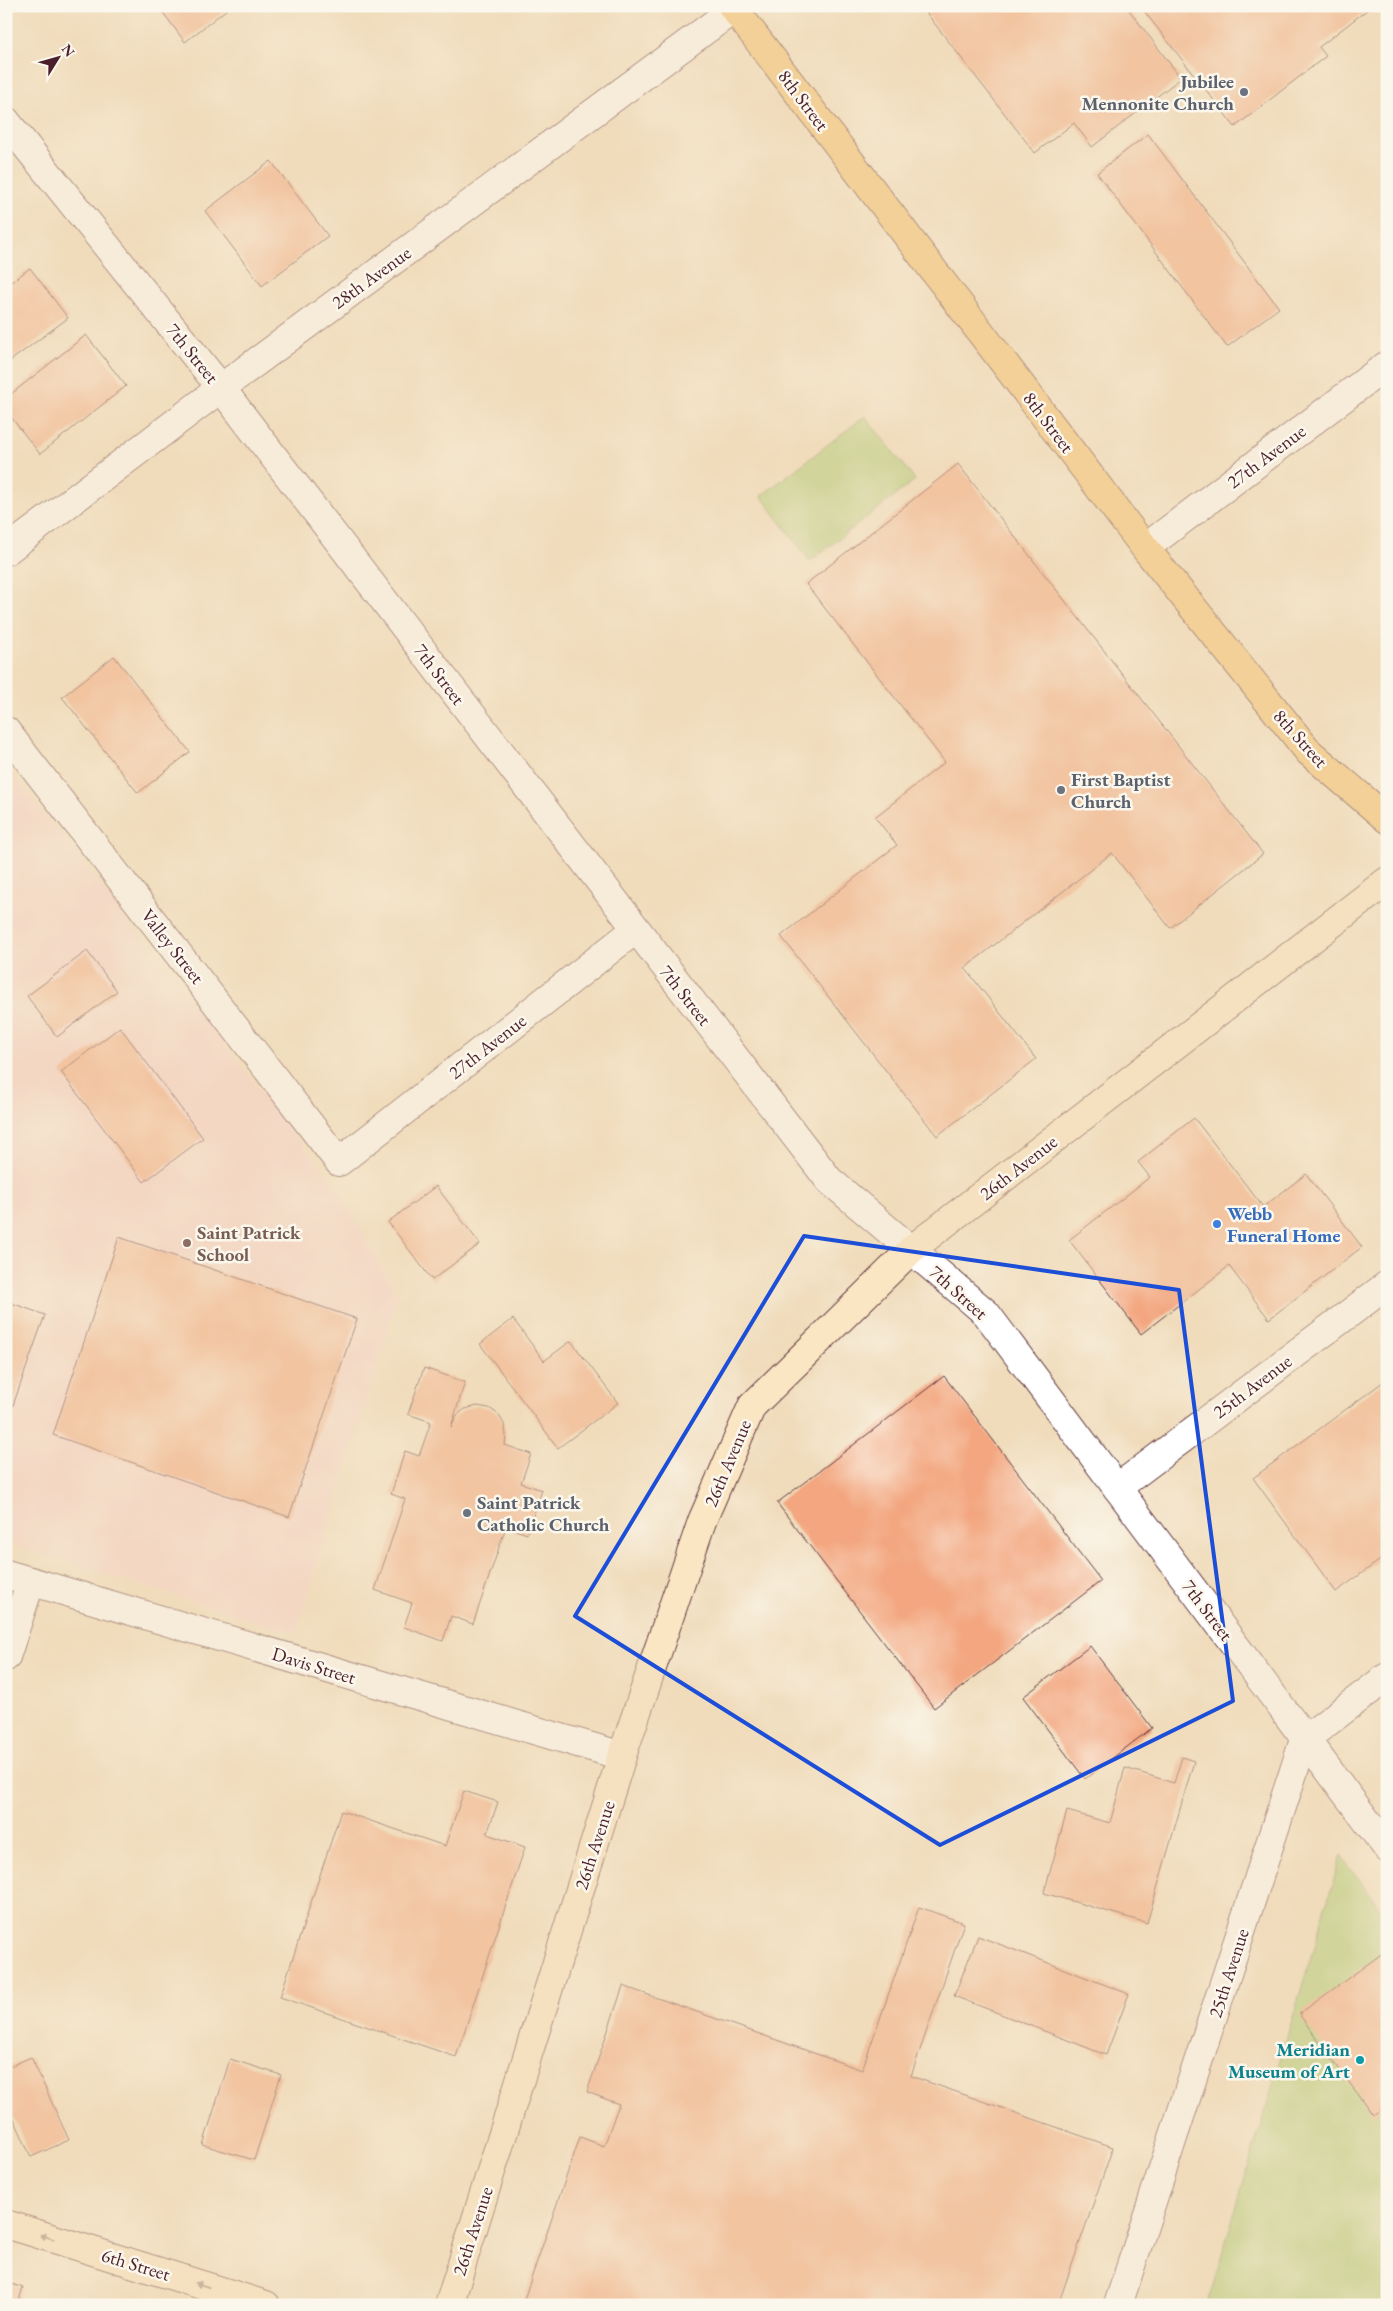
<svg xmlns="http://www.w3.org/2000/svg" width="1393" height="2311" font-family="'EB Garamond',serif">
  <style>
    .built { fill: #f7d0cc }
    .green { fill: #abcc75; stroke: #7a7650 }
    .building { fill: #f3a67f }
    .lines { fill: none; stroke-linecap: round; stroke-linejoin: round }
    .street-casing { stroke: #633b41; stroke-width: 30 }
    .secondary-casing { stroke: #633b41; stroke-width: 30 }
    .primary-casing { stroke: #633b41; stroke-width: 30 }
    .street { stroke: #fff; stroke-width: 28 }
    .secondary { stroke: #fbe6c4; stroke-width: 28 }
    .primary { stroke: #f5c16b; stroke-width: 28 }
    .oneway { fill: #a28278 }
    .marked { fill: none; stroke: #1d4ed8; stroke-width: 4; stroke-linejoin: round }
    .worship-dot { fill: #6b7280; stroke: #fbf7ec; stroke-width: 2 }
    .shop-dot { fill: #3f7fe0; stroke: #fbf7ec; stroke-width: 2 }
    .education-dot { fill: #8d6e63; stroke: #fbf7ec; stroke-width: 2 }
    .culture-dot { fill: #0f9aa8; stroke: #fbf7ec; stroke-width: 2 }
    .labels { text-anchor: middle; stroke-width: 5; stroke-linejoin: round; paint-order: stroke }
    .worship-label { font-size: 19px; font-weight: bold; fill: #5b616d; stroke: #fbf7ec; text-anchor: start }
    .street-label { font-size: 19px; fill: #4a1f2b; stroke: #fbf7ec }
    .shop-label { font-size: 19px; font-weight: bold; fill: #366cbe; stroke: #fbf7ec; text-anchor: start }
    .education-label { font-size: 19px; font-weight: bold; fill: #785e54; stroke: #fbf7ec; text-anchor: start }
    .culture-label { font-size: 19px; font-weight: bold; fill: #0d838f; stroke: #fbf7ec; text-anchor: end }
  </style>
  <rect width="100%" height="100%" fill="#fbf7ec"/>
  <filter id="ink" filterUnits="userSpaceOnUse"><feTurbulence type="fractalNoise" baseFrequency=".02" numOctaves="2"/><feDisplacementMap in="SourceGraphic" scale="10" xChannelSelector="R" yChannelSelector="G"/><feConvolveMatrix kernelMatrix="1 2 1 2 8 2 1 2 1" color-interpolation-filters="sRGB"/></filter>
  <filter id="wash" filterUnits="userSpaceOnUse"><feTurbulence type="fractalNoise" baseFrequency=".0096" numOctaves="4" result="noise"/><feDisplacementMap in="SourceGraphic" scale="20" xChannelSelector="R" yChannelSelector="G"/><feGaussianBlur stdDeviation="1.12" result="paint"/><feColorMatrix in="noise" values="0 0 0 0 0 0 0 0 0 0 0 0 0 0 0 0 0 1.4 0 .05"/><feComposite in="paint" operator="in"/></filter>
  <g filter="url(#wash)">
    <rect width="100%" height="100%" fill="#f0dcbb"/>
    <path class="built" d="M6,765L338,1189L398,1296L296,1634L6,1543Z"/>
    <g class="green">
      <path d="M865,416L915,480L810,561L761,496Z"/>
      <path d="M1341,1856L1387,1917V2305H1207Z"/>
    </g>
    <g id="blocks">
      <g class="building">
        <path d="M158,6H231L185,42Z"/>
        <path d="M921,6H1126L1181,78L1092,147L1074,123L1035,153Z"/>
        <path d="M1140,6H1372L1319,47L1326,56L1235,127Z"/>
        <path d="M1148,134L1279,308L1227,347L1097,173Z"/>
        <path d="M271,161L328,236L262,286L205,211Z"/>
        <path d="M30,268L68,318L6,364V286Z"/>
        <path d="M86,335L126,386L40,454L6,411V398Z"/>
        <path d="M958,464L1263,854L1170,928L1112,853L965,968L1036,1059L937,1136L781,936L897,845L875,817L945,762L806,584Z"/>
        <path d="M114,656L190,752L138,793L62,697Z"/>
        <path d="M87,951L117,991L57,1037L27,996Z"/>
        <path d="M120,1027L203,1138L144,1182L61,1072Z"/>
        <path d="M1194,1118L1263,1207L1306,1174L1362,1247L1269,1319L1229,1266L1141,1334L1069,1240L1150,1177L1138,1162Z"/>
        <path d="M436,1186L480,1244L432,1280L388,1222Z"/>
        <path d="M119,1237L357,1319L289,1517L53,1435Z"/>
        <path d="M6,1301L45,1315L7,1422H6Z"/>
        <path d="M513,1319L544,1361L571,1341L618,1403L558,1448L480,1344Z"/>
        <path d="M424,1368L465,1382L451,1427L456,1416L465,1409L477,1406L489,1408L498,1414L504,1424L506,1434L505,1445L531,1454L521,1483L542,1490L527,1534L506,1527L473,1624L451,1616L443,1641L404,1627L412,1603L375,1590L405,1499L391,1494L405,1451L419,1456L431,1422L408,1414Z"/>
        <path d="M944,1376L1101,1581L934,1708L777,1503Z"/>
        <path d="M1387,1379V1555L1336,1592L1253,1478Z"/>
        <path d="M1090,1646L1152,1728L1085,1779L1023,1697Z"/>
        <path d="M1182,1757L1194,1761L1147,1923L1044,1893L1067,1811L1110,1823L1125,1768L1174,1783Z"/>
        <path d="M464,1791L498,1802L487,1834L525,1847L456,2057L280,1997L341,1811L445,1846Z"/>
        <path d="M919,1907L964,1923L911,2076L1113,2147L1058,2305H522L580,2137L604,2146L619,2104L587,2092L623,1986L862,2070Z"/>
        <path d="M978,1936L1129,1994L1106,2055L954,1996Z"/>
        <path d="M1387,1950V2105L1373,2115L1299,2014Z"/>
        <path d="M31,2057L69,2140L31,2157L11,2112L6,2114V2068Z"/>
        <path d="M230,2059L281,2075L254,2160L203,2145Z"/>
        <path d="M6,2282L23,2288L17,2305H6Z"/>
      </g>
    </g>
  </g>
  <g filter="url(#ink)">
    <use href="#blocks" fill-opacity="0" stroke="#633b41" stroke-width="1"/>
    <g class="lines">
      <defs>
        <g id="street">
          <path d="M6,121L221,388L829,1180L986,1313L1387,1848"/>
          <path d="M1145,548L1387,365"/>
          <path d="M6,551L221,388L738,6"/>
          <path d="M6,731L339,1162L635,930"/>
          <path d="M1117,1488L1387,1285"/>
          <path d="M6,1574L622,1756"/>
          <path d="M6,1657L31,1581"/>
          <path d="M1118,2305L1304,1740L1387,1677"/>
        </g>
        <g id="secondary">
          <path d="M6,2224L266,2305"/>
          <path d="M449,2305L622,1756L702,1521L752,1406L912,1249L1387,881"/>
        </g>
        <path id="primary" d="M732,6L1145,548L1309,752L1387,819"/>
      </defs>
      <use href="#street" class="street-casing"/>
      <use href="#secondary" class="secondary-casing"/>
      <use href="#primary" class="primary-casing"/>
      <use href="#street" class="street"/>
      <use href="#secondary" class="secondary"/>
      <use href="#primary" class="primary"/>
    </g>
    <defs><path id="oneway-solid" d="M-6-.8H1V-3.2L6.5 0L1 3.2V.8H-6Z" transform="scale(1.25)"/></defs>
    <g class="oneway">
      <use href="#oneway-solid" transform="translate(47 2237) rotate(-163)"/>
      <use href="#oneway-solid" transform="translate(202 2285) rotate(-163)"/>
    </g>
  </g>
  <path d="M0 0H1393V2311H0ZM804,1236L1179,1290L1233,1701L940,1845L575,1616Z" fill="#f0dcbb" fill-opacity=".55" fill-rule="evenodd"/>
  <path class="marked" d="M804,1236L1179,1290L1233,1701L940,1845L575,1616Z"/>
  <g class="worship-dot">
    <circle cx="1244" cy="92" r="5"/>
    <circle cx="1061" cy="790" r="5"/>
    <circle cx="467" cy="1513" r="5"/>
  </g>
  <circle class="shop-dot" cx="1217" cy="1224" r="5"/>
  <circle class="education-dot" cx="187" cy="1243" r="5"/>
  <circle class="culture-dot" cx="1360" cy="2060" r="5"/>
  <g class="labels">
    <g class="worship-label">
      <text x="1234" y="88" text-anchor="end">Jubilee<tspan x="1234" dy="22">Mennonite Church</tspan></text>
      <text x="1071" y="786">First Baptist<tspan x="1071" dy="22">Church</tspan></text>
      <text x="477" y="1509">Saint Patrick<tspan x="477" dy="22">Catholic Church</tspan></text>
    </g>
    <g class="street-label">
      <text transform="translate(804 100) rotate(53)" y="7">8th Street</text>
      <text transform="translate(371 277) rotate(-36)" y="7">28th Avenue</text>
      <text transform="translate(193 353) rotate(51)" y="7">7th Street</text>
      <text transform="translate(1049 422) rotate(53)" y="7">8th Street</text>
      <text transform="translate(1266 456) rotate(-37)" y="7">27th Avenue</text>
      <text transform="translate(440 674) rotate(53)" y="7">7th Street</text>
      <text transform="translate(1301 738) rotate(48)" y="7">8th Street</text>
      <text transform="translate(173 946) rotate(52)" y="7">Valley Street</text>
      <text transform="translate(686 995) rotate(52)" y="7">7th Street</text>
      <text transform="translate(487 1046) rotate(-38)" y="7">27th Avenue</text>
      <text transform="translate(1018 1167) rotate(-38)" y="7">26th Avenue</text>
      <text transform="translate(959 1292) rotate(42)" y="7">7th Street</text>
      <text transform="translate(1252 1386) rotate(-37)" y="7">25th Avenue</text>
      <text transform="translate(727 1463) rotate(-67)" y="7">26th Avenue</text>
      <text transform="translate(1208 1610) rotate(53)" y="7">7th Street</text>
      <text transform="translate(314 1665) rotate(17)" y="7">Davis Street</text>
      <text transform="translate(594 1845) rotate(-72)" y="7">26th Avenue</text>
      <text transform="translate(1228 1973) rotate(-72)" y="7">25th Avenue</text>
      <text transform="translate(472 2231) rotate(-72)" y="7">26th Avenue</text>
      <text transform="translate(136 2264) rotate(17)" y="7">6th Street</text>
    </g>
    <g class="shop-label">
      <text x="1227" y="1220">Webb<tspan x="1227" dy="22">Funeral Home</tspan></text>
    </g>
    <g class="education-label">
      <text x="197" y="1239">Saint Patrick<tspan x="197" dy="22">School</tspan></text>
    </g>
    <g class="culture-label">
      <text x="1350" y="2056">Meridian<tspan x="1350" dy="22">Museum of Art</tspan></text>
    </g>
  </g>
  <rect width="1393" height="2311" fill="none" stroke="#fbf7ec" stroke-width="25"/>
  <g transform="translate(58 58) rotate(53)" stroke="#fbf7ec" stroke-width="4" paint-order="stroke">
  <path d="M0-4L9 19L0 12L-9 19Z" fill="#4a1f2b"/>
  <text y="-8" font-size="14" font-weight="bold" text-anchor="middle" fill="#4a1f2b">N</text>
  </g>
</svg>
